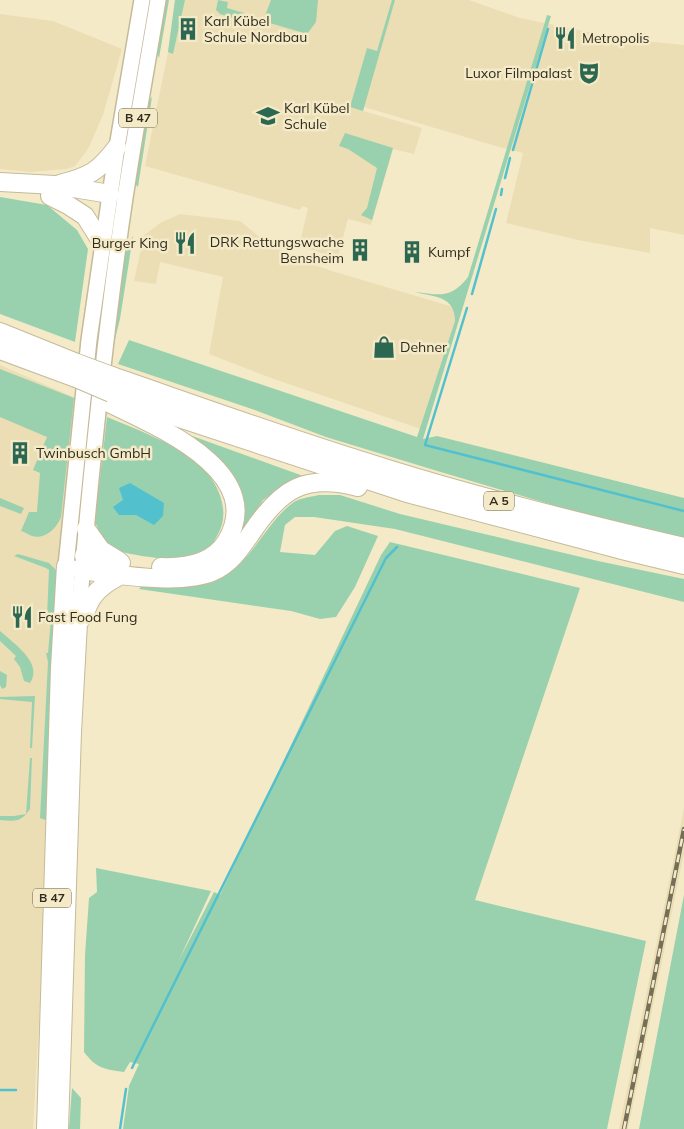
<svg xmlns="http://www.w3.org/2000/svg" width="684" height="1129" font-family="Mulish,sans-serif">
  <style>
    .built { fill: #ebdeb4 }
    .green { fill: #99d1af }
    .water { fill: #52c1cd }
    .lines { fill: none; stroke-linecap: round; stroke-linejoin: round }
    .stream { stroke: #52c1cd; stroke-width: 2.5 }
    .primary-casing { stroke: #c5ba99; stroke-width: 18 }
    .highway-casing { stroke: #c5ba99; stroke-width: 20 }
    .primary { stroke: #fff; stroke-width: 15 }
    .highway { stroke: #fff; stroke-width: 18 }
    .rail-casing { stroke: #756f5a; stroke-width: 4.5 }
    .rail { stroke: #f4eac7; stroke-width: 2.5; stroke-dasharray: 8; stroke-linecap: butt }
    .highway-bridge-casing { stroke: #c5ba99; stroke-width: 20; stroke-linecap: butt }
    .highway-bridge { stroke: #fff; stroke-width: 18 }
    .labels { text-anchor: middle; stroke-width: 5; stroke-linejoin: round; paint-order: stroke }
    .shield { fill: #f4eac7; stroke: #6a6451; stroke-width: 1 }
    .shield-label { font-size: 12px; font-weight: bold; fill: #2f2b1e }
    .poi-label { font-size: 14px; fill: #2f2b1e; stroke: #f4eac7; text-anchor: start }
  </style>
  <rect width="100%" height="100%" fill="#f4eac7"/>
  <g class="built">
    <path d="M175,0H469L520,18L622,39L684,45V235L650,228V253L578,240L506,223L523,153L499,147L364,107L363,111L422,128L414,154L393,149L371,225L348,219L338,257L299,247L308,208L302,206L300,210L145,166L168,52Z"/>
    <path d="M0,14L53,21L122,49L103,115L88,149L75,166L67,169L30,172L0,169Z"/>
    <path d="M180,214L240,221L262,239L294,258L332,271L460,309L424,430L271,378L209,354L223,277L160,262L156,284L134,281L144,235L162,222Z"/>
    <path d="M0,365L78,399L50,826L33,1129H0Z"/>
    <path d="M684,808V854L679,877L628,1129H619Z"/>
  </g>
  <g class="green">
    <path d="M163,0H169L159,58L156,50Z"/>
    <path d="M175,0H185L173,54L168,52Z"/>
    <path d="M218,0L228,2L227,8L244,13L241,20L220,14L216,10Z"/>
    <path d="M271,0H318L316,22L307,34L263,21Z"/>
    <path d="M392,0H395L363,111L350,107L367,48L377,51Z"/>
    <path d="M547,15L551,16L423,439L437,436L684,498V538L583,514L434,470L326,437L252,409L118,364L129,340L417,437L455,321C455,296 435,297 415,292C440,295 451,299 468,277Z"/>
    <path d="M152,97L138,187L134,183L146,104Z"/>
    <path d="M345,133L393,148L372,220L361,215L367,208L377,168L348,149L339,146Z"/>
    <path d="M0,197L47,205L77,230L88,249L75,342L0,314Z"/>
    <path d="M133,236L120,319L113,347L111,345C113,333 116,321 118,310C121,292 122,250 133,236Z"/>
    <path d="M0,369L74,398L61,517C57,528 45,540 32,536C29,535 25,532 21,531L29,512H37L40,473L33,470L47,437L0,417Z"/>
    <path d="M107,417C136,429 166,440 192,459C214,474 233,508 218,534C216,538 213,544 210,546C202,552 188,557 178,559C168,560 119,554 111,548C103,542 99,531 95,522Z"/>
    <path d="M170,428L306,477L288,482L263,500L248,523L228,549L241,503Z"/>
    <path d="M319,495H340L400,514L598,561L684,579V602L395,529L314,517H295L285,525L280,552L315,555L335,531L347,526L378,536L355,587L336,617L320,619L291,611L139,589L144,583C166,583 200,588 221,577C252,562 264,526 290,505C297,498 310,497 319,495Z"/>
    <path d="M0,498L24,508L21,514L0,506Z"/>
    <path d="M390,542L580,588L475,900L646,941L607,1129H123L129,1086L139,1064L130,1062L124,1072C104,1069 97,1069 84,1052L85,955L89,898L97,892L96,868L211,891L179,960L214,892L220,895L381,555Z"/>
    <path d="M18,554L49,563L57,571L48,821L40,818L48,662L46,653H48L51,619L47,617L49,570L46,568L14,556Z"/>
    <path d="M0,631C13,643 44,663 30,683L24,681L20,667L14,659L16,656L0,641Z"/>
    <path d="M0,671L7,675L6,687L2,689L0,685Z"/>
    <path d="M35,696L32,748H30L32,702L0,699V697Z"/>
    <path d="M30,758H32L30,809C20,823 16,821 0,820V816H14L26,814Z"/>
    <path d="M684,895V1129H639Z"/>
    <path d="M72,1088L81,1098L80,1129H69Z"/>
  </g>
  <path class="water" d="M130,483L164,503L163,516L154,525L136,515H119L113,507L123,500L119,488Z"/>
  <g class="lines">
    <g class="stream">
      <path d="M513,150L548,29"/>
      <path d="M505,178L510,158"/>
      <path d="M501,195L502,189"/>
      <path d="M472,294L496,209"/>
      <path d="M467,308L425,445L684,511"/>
      <path d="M132,1068L386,558L397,547"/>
      <path d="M0,1090H16"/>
      <path d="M120,1129L126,1089"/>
    </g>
    <defs>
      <g id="primary">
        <path d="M76,569L66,566L89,340L117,147L142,0"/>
        <path d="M78,622C90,480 104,338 125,198C135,132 147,66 158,0"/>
      </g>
      <g id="highway">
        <path d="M0,182L55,185L110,194"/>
        <path d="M60,184C90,176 98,172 117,147"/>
        <path d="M50,196L68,205L85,216L102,243"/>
        <path d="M0,332L77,363"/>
        <path d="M0,350L76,378"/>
        <path d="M112,376C204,408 295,441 388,469C485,499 585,524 684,547"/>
        <path d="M111,393L176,417L407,493L626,551L684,565"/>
        <path d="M109,403C156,426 269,472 226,542C212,564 185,568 161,567"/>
        <path d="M86,529L101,550L119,561"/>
        <path d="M84,556L99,560L121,563"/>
        <path d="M83,570C117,575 181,585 212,572C231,564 241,548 252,532C281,489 305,473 358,487"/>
        <path d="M46,1129L60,668L66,566"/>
        <path d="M59,1129L72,732L78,623C85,615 87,606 92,598C99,587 110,581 121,575"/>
      </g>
    </defs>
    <use href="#primary" class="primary-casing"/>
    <use href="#highway" class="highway-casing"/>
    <use href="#primary" class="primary"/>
    <use href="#highway" class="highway"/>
    <defs>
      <path id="rail" d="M624,1129L684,829"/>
    </defs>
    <use href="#rail" class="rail-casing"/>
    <use href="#rail" class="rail"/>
    <defs>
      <g id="highway-bridge">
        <path d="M77,363L112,376"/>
        <path d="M76,378L111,393"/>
      </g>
    </defs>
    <use href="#highway-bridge" class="highway-bridge-casing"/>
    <use href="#highway-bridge" class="highway-bridge"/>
  </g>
  <defs>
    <symbol id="building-bare" viewBox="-9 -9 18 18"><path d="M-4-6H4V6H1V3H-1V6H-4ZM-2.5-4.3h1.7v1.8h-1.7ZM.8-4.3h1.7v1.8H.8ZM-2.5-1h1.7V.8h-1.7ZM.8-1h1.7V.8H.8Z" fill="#2c6751" stroke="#f4eac7" stroke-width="2.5" paint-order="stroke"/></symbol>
    <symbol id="restaurant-bare" viewBox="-9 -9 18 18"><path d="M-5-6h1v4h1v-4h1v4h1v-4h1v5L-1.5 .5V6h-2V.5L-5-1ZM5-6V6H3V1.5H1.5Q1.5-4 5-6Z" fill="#2c6751" stroke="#f4eac7" stroke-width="2.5" paint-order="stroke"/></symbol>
    <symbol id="theatre-bare" viewBox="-9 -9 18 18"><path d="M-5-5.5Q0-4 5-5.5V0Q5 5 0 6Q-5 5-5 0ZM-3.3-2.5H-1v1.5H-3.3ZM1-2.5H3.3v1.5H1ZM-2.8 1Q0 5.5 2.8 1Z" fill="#2c6751" stroke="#f4eac7" stroke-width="2.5" paint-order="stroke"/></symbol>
    <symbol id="school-bare" viewBox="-9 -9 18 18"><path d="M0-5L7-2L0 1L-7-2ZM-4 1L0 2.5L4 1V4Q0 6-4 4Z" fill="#2c6751" stroke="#f4eac7" stroke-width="2.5" paint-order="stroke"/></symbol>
    <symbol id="shop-bare" viewBox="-9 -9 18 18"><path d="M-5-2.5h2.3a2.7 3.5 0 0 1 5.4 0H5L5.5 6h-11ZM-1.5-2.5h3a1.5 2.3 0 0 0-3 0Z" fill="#2c6751" stroke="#f4eac7" stroke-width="2.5" paint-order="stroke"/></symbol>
  </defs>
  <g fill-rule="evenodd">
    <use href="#building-bare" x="172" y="13" width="32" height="32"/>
    <use href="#restaurant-bare" x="549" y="22" width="32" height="32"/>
    <use href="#theatre-bare" x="573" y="57" width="32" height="32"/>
    <use href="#school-bare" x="252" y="100" width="32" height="32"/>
    <use href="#restaurant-bare" x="169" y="227" width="32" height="32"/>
    <use href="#building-bare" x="344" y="234" width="32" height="32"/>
    <use href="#building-bare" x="396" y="236" width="32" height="32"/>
    <use href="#shop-bare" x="368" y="331" width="32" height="32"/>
    <use href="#building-bare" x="4" y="437" width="32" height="32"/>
    <use href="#restaurant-bare" x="6" y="601" width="32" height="32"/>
  </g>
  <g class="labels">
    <g class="shield">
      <rect x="119" y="108.5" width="38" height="19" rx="4"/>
      <rect x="484" y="491.5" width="30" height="19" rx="4"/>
      <rect x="33" y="888.5" width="38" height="19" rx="4"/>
    </g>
    <g class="shield-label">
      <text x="138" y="122">B 47</text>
      <text x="499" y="505">A 5</text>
      <text x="52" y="902">B 47</text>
    </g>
    <g class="poi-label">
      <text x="204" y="26">Karl Kübel<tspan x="204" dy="16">Schule Nordbau</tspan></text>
      <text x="582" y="43">Metropolis</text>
      <text x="572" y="78" text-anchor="end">Luxor Filmpalast</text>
      <text x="284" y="113">Karl Kübel<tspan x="284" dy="16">Schule</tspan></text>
      <text x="344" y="247" text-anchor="end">DRK Rettungswache<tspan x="344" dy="16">Bensheim</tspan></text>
      <text x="168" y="248" text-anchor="end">Burger King</text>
      <text x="428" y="257">Kumpf</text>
      <text x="400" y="352">Dehner</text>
      <text x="36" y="458">Twinbusch GmbH</text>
      <text x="38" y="622">Fast Food Fung</text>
    </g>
  </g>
</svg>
